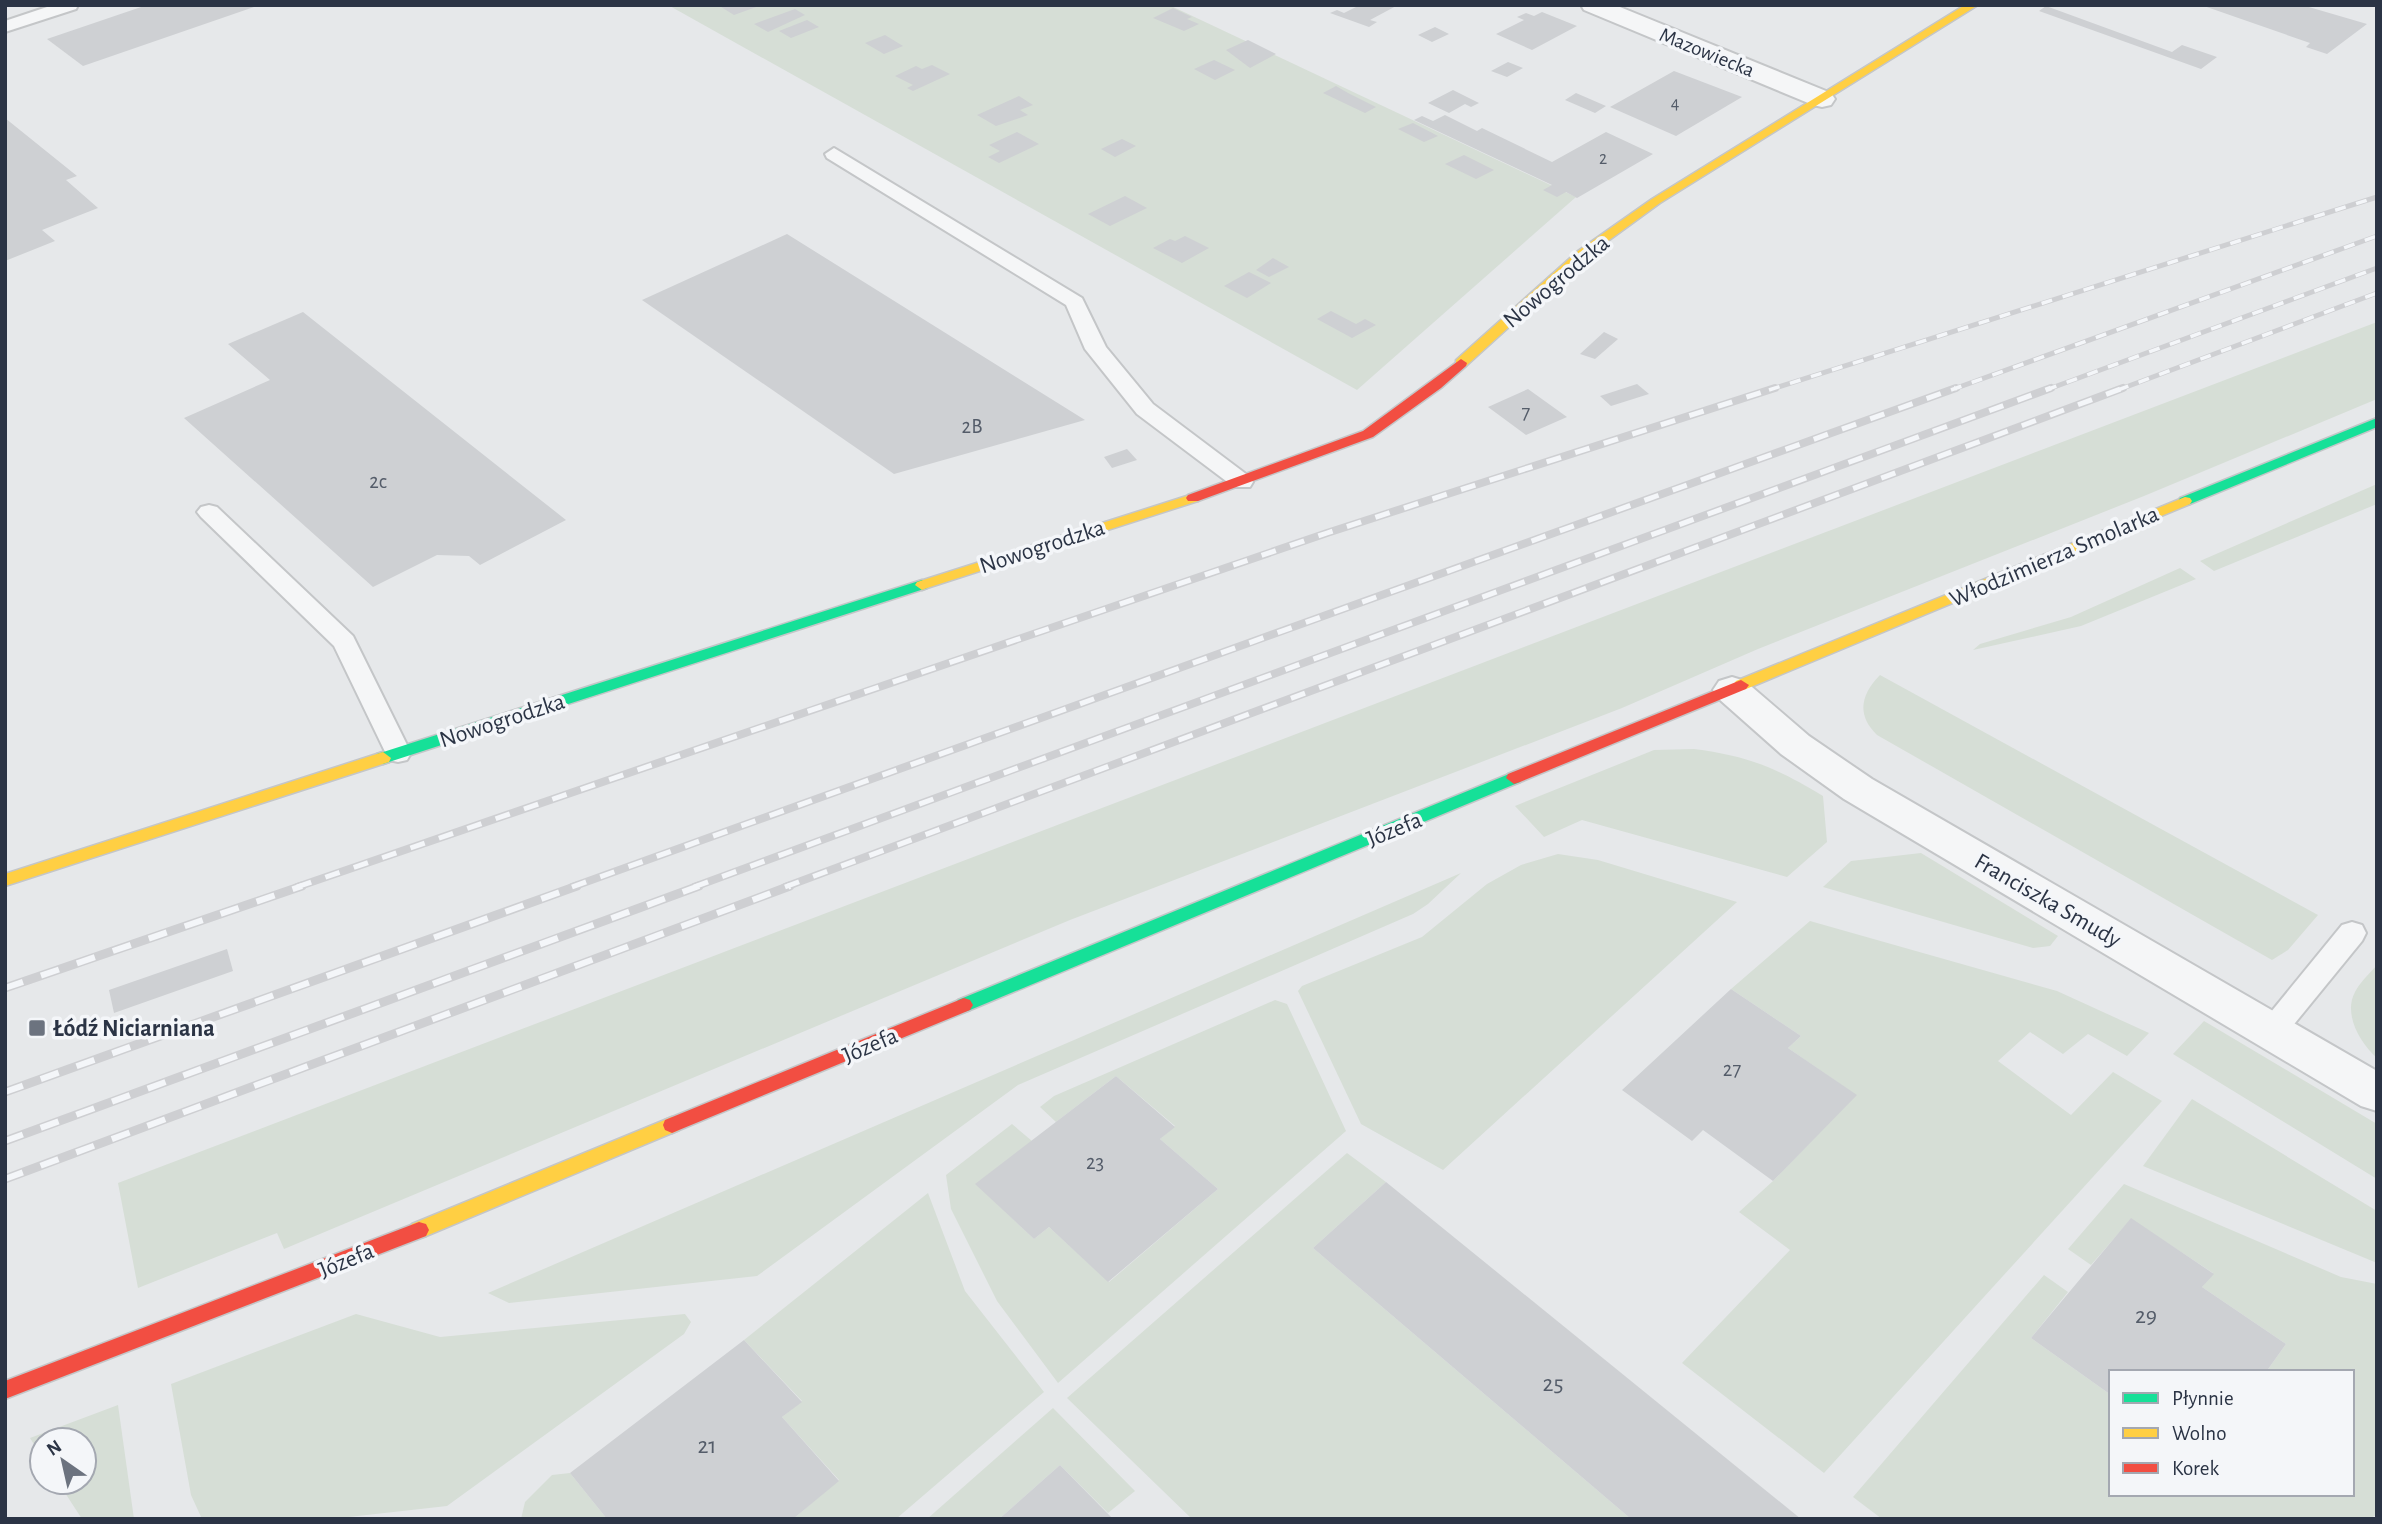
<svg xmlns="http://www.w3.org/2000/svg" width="2382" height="1524" font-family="'Alegreya Sans',sans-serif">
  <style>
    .green { fill: #d6ded6 }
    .building { fill: #ced0d3 }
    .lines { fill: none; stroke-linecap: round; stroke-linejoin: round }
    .lane-casing { stroke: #c4c6c8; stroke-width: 4 }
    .street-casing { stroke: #c4c6c8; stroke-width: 4 }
    .fast-casing { stroke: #c4c6c8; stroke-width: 3 }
    .slow-casing { stroke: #c4c6c8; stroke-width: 3 }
    .jam-casing { stroke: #c4c6c8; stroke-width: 3 }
    .lane { fill: #f5f6f7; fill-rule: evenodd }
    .street { fill: #f5f6f7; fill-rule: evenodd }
    .fast { fill: #16e098; fill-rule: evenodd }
    .slow { fill: #ffcf43; fill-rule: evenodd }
    .jam { fill: #f24e42; fill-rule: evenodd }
    .rail-far2-casing { stroke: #cecfd2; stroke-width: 5 }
    .rail-far1-casing { stroke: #cecfd2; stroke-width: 8 }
    .rail-casing { stroke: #cecfd2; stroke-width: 9 }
    .rail-far2 { stroke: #f4f6f9; stroke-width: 3.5; stroke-dasharray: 11; stroke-linecap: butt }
    .rail-far1 { stroke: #f4f6f9; stroke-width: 5; stroke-dasharray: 15; stroke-linecap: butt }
    .rail { stroke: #f4f6f9; stroke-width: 6; stroke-dasharray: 19; stroke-linecap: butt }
    .poi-dot { fill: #6c737f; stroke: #f4f6f9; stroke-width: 2.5 }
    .labels { text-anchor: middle; stroke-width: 7; stroke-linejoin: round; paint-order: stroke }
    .far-number-label { font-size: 18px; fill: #545c69 }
    .far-street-label { font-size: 21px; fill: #2b3445; stroke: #f4f6f9 }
    .number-label { font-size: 21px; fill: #545c69 }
    .street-label { font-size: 24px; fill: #2b3445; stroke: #f4f6f9 }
    .poi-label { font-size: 24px; font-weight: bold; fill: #2b3445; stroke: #f4f6f9; text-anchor: start }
    .near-number-label { font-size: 24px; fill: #545c69 }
  </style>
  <rect width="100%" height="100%" fill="#e6e8ea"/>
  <g class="green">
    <path d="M668,5H1169L1576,197L1357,390Z"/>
    <path d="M2377,322V399L2144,496L1758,649L1622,708L1070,920L284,1249L277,1233L138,1288L118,1183Z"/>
    <path d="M2377,484V504L2214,571L2200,561Z"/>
    <path d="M2180,568L2196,579L2081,626L1973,650L1980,644L2071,617Z"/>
    <path d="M1880,675L2318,915L2288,950L2272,960L1877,735C1856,715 1861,694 1880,675Z"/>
    <path d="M1694,749C1749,756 1776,768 1823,796L1827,842L1787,877L1582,820L1544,837L1515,806L1654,750Z"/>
    <path d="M1921,853L2058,936L2050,946L2033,948L1823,887L1851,861Z"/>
    <path d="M1558,854L1598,860L1737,902L1443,1170L1361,1124L1298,991L1302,986L1422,937L1487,884L1521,865Z"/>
    <path d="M1461,873L1428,904L1413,914L1018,1085L757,1276L509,1303L488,1293Z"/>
    <path d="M1810,921L2057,991L2149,1033L2127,1056L2088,1034L2063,1054L2030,1032L1998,1061L2071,1115L2113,1072L2162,1101L1824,1473L1682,1363L1790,1250L1739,1212L1773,1181L1856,1095L1788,1048L1801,1036L1731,989Z"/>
    <path d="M2377,965V1058C2360,1043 2343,1014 2355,992C2360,982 2370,973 2377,965Z"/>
    <path d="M1275,1000L1287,1004L1346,1131L1058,1383L997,1301L951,1209L946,1175L1012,1124L1032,1141L976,1184L1034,1239L1049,1227L1109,1282L1218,1189L1160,1139L1175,1126L1116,1076L1056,1122L1040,1107L1054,1096Z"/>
    <path d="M2204,1021L2377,1124V1179L2173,1054Z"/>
    <path d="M2192,1099L2377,1211V1263L2143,1166Z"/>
    <path d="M1347,1153L1386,1182L1313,1248L1631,1519H1192L1067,1398Z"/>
    <path d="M2124,1184L2341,1277L2377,1284V1514L2370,1519H1882L1853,1497L2044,1275L2068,1292L2031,1338L2111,1395V1494H2352V1372H2266L2286,1344L2202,1287L2213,1273L2131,1219L2091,1265L2068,1249Z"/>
    <path d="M928,1193L965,1291L1044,1392L896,1519H793L839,1480L782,1417L802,1401L744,1340Z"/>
    <path d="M356,1314L440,1337L685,1314L691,1322L684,1334L447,1506L331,1519H202L191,1495L171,1384Z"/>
    <path d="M118,1405L134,1519H82L58,1482H84V1440H42V1457L30,1438Z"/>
    <path d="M1053,1408L1135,1491L1108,1513L1060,1465L999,1519H927Z"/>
    <path d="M570,1473L607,1519H521L525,1502L552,1475Z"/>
  </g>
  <g class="building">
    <path d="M147,5H251L254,7L83,66L47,39Z"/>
    <path d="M718,5H759V6L734,15Z"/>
    <path d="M1360,5H1398L1370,20L1377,22L1369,27L1330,13L1337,10L1344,13Z"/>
    <path d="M2201,5H2302L2367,24L2327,54L2306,47L2310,43Z"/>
    <path d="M2046,6L2172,52L2182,45L2217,57L2201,69L2039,11Z"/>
    <path d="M1173,8L1192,17L1187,19L1199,24L1184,31L1153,18Z"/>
    <path d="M795,9L805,15L768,32L754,24Z"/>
    <path d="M1542,12L1577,26L1532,50L1496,34L1524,20L1517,17L1526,13L1534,16Z"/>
    <path d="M807,20L819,27L791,38L779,31Z"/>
    <path d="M1435,27L1449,34L1432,42L1418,35Z"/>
    <path d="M885,35L903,46L884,54L865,43Z"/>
    <path d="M1248,40L1276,54L1250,68L1226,50Z"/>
    <path d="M1214,60L1235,70L1215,80L1194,69Z"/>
    <path d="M1508,62L1523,68L1507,77L1491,71Z"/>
    <path d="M932,65L950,74L913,91L907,88L913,85L895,76L916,66L922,69Z"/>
    <path d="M1674,71L1742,97L1676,136L1610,107Z"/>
    <path d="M1336,86L1348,93L1376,107L1365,113L1323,93Z"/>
    <path d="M1453,90L1479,103L1471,107L1465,104L1449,113L1428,103Z"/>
    <path d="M1576,93L1606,106L1595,113L1565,100Z"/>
    <path d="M1019,96L1033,105L1020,110L1028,115L996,126L977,115Z"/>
    <path d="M1445,115L1477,131L1482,128L1552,162L1606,132L1653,154L1577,198L1566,192L1557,197L1543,190L1552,185L1414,120L1422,116L1433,121Z"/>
    <path d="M5,118L77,176L66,180L98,208L42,230L55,241L5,261Z"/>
    <path d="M1413,123L1438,136L1424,142L1398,129Z"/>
    <path d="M1017,132L1039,144L999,163L988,157L1000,151L989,145Z"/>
    <path d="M1122,139L1136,146L1115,157L1101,149Z"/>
    <path d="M1464,155L1494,170L1476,179L1445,164Z"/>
    <path d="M1125,196L1147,208L1110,226L1088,214Z"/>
    <path d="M787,234L1085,420L894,474L642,300Z"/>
    <path d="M1185,236L1209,248L1182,263L1153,248L1170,239L1175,241Z"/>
    <path d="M1273,258L1289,267L1269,277L1256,270Z"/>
    <path d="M1249,272L1271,283L1247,298L1224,286Z"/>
    <path d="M1331,311L1356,324L1365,319L1376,325L1352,338L1317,319Z"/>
    <path d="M303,312L566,520L480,565L469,556L437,555L373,587L184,418L270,380L228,344Z"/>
    <path d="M1604,332L1618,339L1595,359L1580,354Z"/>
    <path d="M1637,384L1649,394L1611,406L1600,396Z"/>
    <path d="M1528,389L1567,417L1526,435L1488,407Z"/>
    <path d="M1127,449L1137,460L1112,468L1104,457Z"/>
    <path d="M227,949L233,971L114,1013L109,990Z"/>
    <path d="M1731,989L1801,1036L1788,1048L1857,1095L1773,1181L1703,1130L1692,1141L1622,1090Z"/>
    <path d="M1116,1076L1175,1127L1160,1139L1218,1189L1108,1282L1049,1227L1034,1239L975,1184Z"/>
    <path d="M1386,1182L1801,1519H1631L1313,1248Z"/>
    <path d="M2131,1218L2214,1274L2202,1287L2286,1344L2266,1372H2111V1395L2031,1338Z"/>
    <path d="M744,1340L802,1402L782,1417L839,1481L793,1519H607L570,1473Z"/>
    <path d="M1060,1465L1113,1519H999Z"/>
  </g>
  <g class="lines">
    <defs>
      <g id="lane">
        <path d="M53,5H78L76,9L5,32V21Z"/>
        <path d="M834,148L1082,298L1106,347L1153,404L1250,477L1253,482L1250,487H1234L1137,414L1085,349L1066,305L827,158L825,154Z"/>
        <path d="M209,505L217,507L353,636L411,753L407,760L398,762L389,760L334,646L201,517L197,512L201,507Z"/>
        <path d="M2352,922L2362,925L2366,933L2362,941L2282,1039L2272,1043L2262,1039L2257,1031L2262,1023L2342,925Z"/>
      </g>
      <g id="street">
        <path d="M1581,5H1615L1831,93L1835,99L1831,105L1822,107L1813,105L1584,10Z"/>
        <path d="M1732,677L1745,681L1809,736L1872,779L2377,1071V1111L2361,1106L1844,799L1781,754L1719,699L1713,690L1719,681Z"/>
      </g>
      <g id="fast">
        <path d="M2377,418V427L2190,504L2185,505L2178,501L2180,498Z"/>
        <path d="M922,580L929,585L927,588L389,762L383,764L375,758L377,754Z"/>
        <path d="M1514,772L1522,778L1520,782L970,1010L964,1012L958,1010L955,1005L958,1000Z"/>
      </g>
      <g id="slow">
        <path d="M1965,5H1978L1660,203L1586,257L1466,366H1456V360L1578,251L1652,199Z"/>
        <path d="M1193,494L1198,495L1200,498L1198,501L927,588L922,590L915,585L917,582Z"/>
        <path d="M2185,497L2190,498L2192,501L2190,504L1746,689L1741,690L1733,685L1736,681Z"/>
        <path d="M383,752L391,758L389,762L5,886V874Z"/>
        <path d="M672,1117L679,1120L681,1125L679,1130L426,1236L419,1238L412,1236L409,1230L412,1224Z"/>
      </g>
      <g id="jam">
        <path d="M1461,359L1467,363L1466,366L1441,388L1373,437L1198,501H1188L1186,498L1188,495L1363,431Z"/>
        <path d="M1741,680L1749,685L1746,689L1520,782L1514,784L1506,778L1508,774Z"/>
        <path d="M964,998L970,1000L973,1005L970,1010L679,1130L672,1133L665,1130L663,1125L665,1120Z"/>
        <path d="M419,1222L426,1224L429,1230L426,1236L5,1399V1381Z"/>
      </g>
    </defs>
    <use href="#lane" class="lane-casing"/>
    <use href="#street" class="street-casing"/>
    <use href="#fast" class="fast-casing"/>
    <use href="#slow" class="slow-casing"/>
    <use href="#jam" class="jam-casing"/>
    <use href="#lane" class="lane"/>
    <use href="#street" class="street"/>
    <use href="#fast" class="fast"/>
    <use href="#slow" class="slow"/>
    <use href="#jam" class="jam"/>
    <defs>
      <g id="rail-far2">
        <path d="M1769,390L2377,197"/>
        <path d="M1951,390L2377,236"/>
        <path d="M2046,390L2377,268"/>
        <path d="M2118,390L2377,293"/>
      </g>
      <g id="rail-far1">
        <path d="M297,887L1327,533L1775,388"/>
        <path d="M572,887L1956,388"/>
        <path d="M694,887L2051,388"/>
        <path d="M785,887L2123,388"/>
      </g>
      <g id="rail">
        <path d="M5,988L302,886"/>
        <path d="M5,1092L577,886"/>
        <path d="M5,1141L699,886"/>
        <path d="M5,1179L790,886"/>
      </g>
    </defs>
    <use href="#rail-far2" class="rail-far2-casing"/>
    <use href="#rail-far1" class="rail-far1-casing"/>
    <use href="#rail" class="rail-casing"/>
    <use href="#rail-far2" class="rail-far2"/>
    <use href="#rail-far1" class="rail-far1"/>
    <use href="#rail" class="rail"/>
  </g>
  <rect class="poi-dot" x="28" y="1019" width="18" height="18" rx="3.5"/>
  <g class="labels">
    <g class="far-number-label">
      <text x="1675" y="109">4</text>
      <text x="1603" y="164">2</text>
    </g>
    <g class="far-street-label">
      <text transform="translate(1707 52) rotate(22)" y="7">Mazowiecka</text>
    </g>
    <g class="number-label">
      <text x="1526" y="419">7</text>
      <text x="972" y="433">2B</text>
      <text x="378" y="488">2c</text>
      <text x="1732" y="1076">27</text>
      <text x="1095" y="1169">23</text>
    </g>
    <g class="street-label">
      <text transform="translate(1556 281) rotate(-40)" y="8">Nowogrodzka</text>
      <text transform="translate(1042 546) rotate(-18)" y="8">Nowogrodzka</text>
      <text transform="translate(2054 556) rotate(-23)" y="8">Włodzimierza Smolarka</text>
      <text transform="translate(502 720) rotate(-18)" y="8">Nowogrodzka</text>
      <text transform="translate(1394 829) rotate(-22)" y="8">Józefa</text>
      <text transform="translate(2048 900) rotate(30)" y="8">Franciszka Smudy</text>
      <text transform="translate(870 1045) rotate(-23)" y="8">Józefa</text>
      <text transform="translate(346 1260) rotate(-22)" y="8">Józefa</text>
    </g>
    <g class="poi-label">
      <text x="53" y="1036">Łódź Niciarniana</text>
    </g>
    <g class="near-number-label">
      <text x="2146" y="1323">29</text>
      <text x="1553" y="1391">25</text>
      <text x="707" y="1453">21</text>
    </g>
  </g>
  <rect width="2382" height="1524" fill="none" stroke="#2b3445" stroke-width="14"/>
  <rect x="2109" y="1370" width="245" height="126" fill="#f4f6f9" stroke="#a4a8b1" stroke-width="2"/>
  <rect x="2123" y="1393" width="35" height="10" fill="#16e098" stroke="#a4a8b1" stroke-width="2"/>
  <text x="2172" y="1405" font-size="21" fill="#2b3445">Płynnie</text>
  <rect x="2123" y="1428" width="35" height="10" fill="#ffcf43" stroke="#a4a8b1" stroke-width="2"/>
  <text x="2172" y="1440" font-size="21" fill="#2b3445">Wolno</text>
  <rect x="2123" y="1463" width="35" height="10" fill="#f24e42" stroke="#a4a8b1" stroke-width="2"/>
  <text x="2172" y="1475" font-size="21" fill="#2b3445">Korek</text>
  <g transform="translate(63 1461) rotate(326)"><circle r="33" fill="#f4f6f9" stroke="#a4a8b1" stroke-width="2"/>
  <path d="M0-5L12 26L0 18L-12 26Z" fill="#6c737f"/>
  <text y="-10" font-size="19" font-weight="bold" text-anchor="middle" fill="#2b3445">N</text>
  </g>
</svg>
